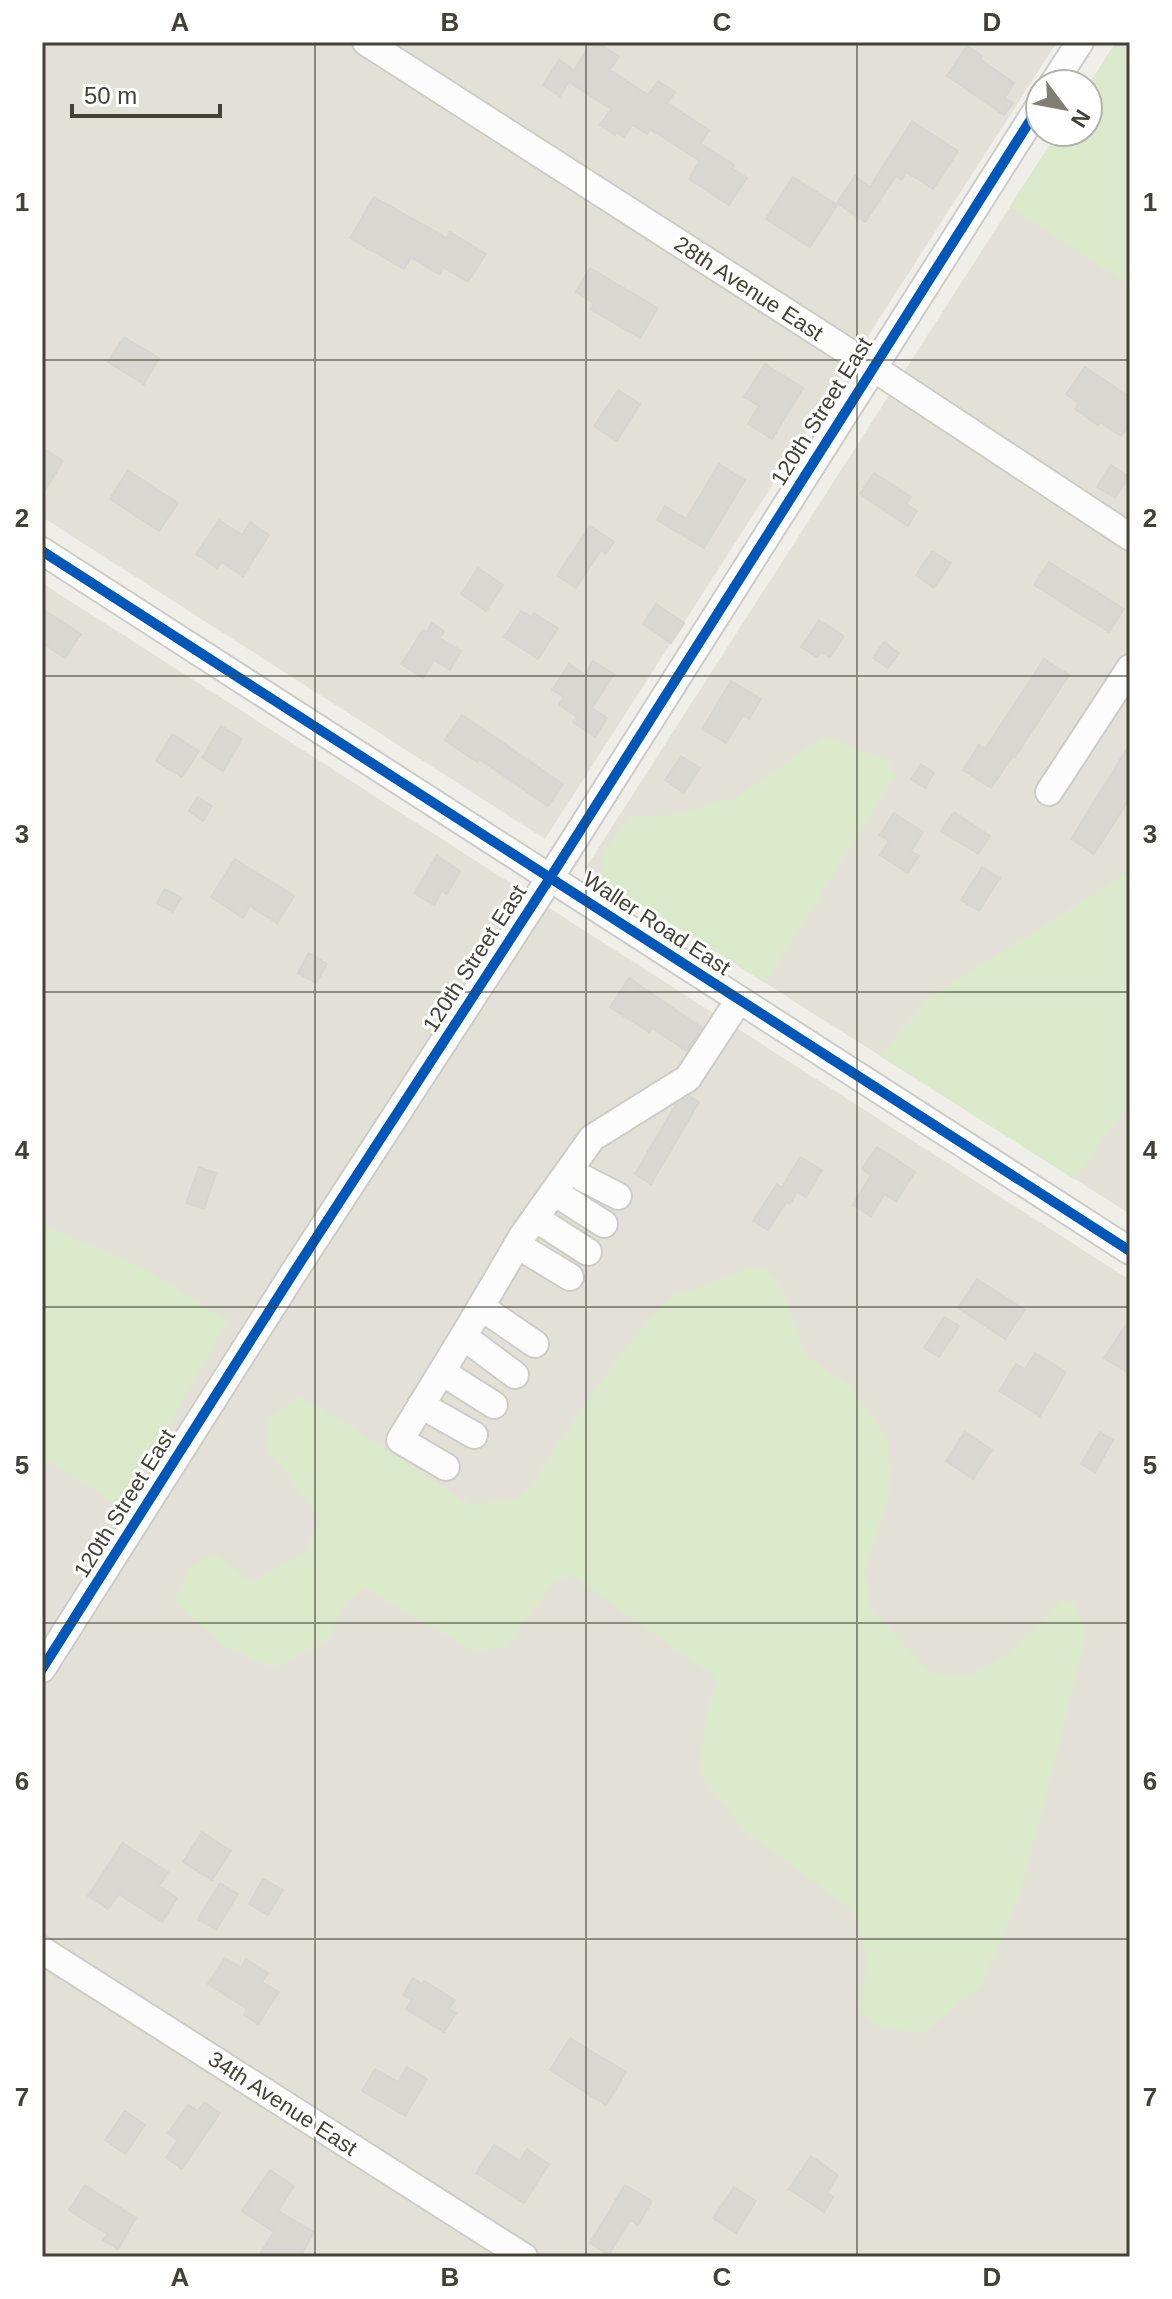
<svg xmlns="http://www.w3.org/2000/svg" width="1172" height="2299" font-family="Helvetica,sans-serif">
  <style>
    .residential { fill: #e3e1d7 }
    .green { fill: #dae9ca }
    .building { fill: #d9d7d2; stroke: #d7d5cf; stroke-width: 2 }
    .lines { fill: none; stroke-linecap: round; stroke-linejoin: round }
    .minor-casing { stroke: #cdccc7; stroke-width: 30 }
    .minor { stroke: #fdfcfc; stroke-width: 26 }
    .cycleway-casing { stroke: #fff; stroke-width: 15 }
    .cycleway { stroke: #0057b8; stroke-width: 10 }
    .grid { fill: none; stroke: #454136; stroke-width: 2; stroke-opacity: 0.55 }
    .labels { text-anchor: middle; stroke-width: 6; stroke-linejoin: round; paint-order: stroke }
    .street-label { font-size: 22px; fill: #454136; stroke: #fff }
    .neatline { fill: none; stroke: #454136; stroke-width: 3 }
    .grid-label { font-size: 26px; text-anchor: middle; font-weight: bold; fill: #454136 }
  </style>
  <rect width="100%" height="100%" fill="#efeee9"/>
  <g class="residential">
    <path d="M42,42H1057L545,839L42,517Z"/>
    <path d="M1116,42H1130V1214L585,869L1058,132H1088V86Z"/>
    <path d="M42,583L1130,1280V2257H42Z"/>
  </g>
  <g class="green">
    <path d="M1114,45L1130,55V285L1010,206L1058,132H1088V86Z"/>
    <path d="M824,736L888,761L895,776L765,983L600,878L603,853L631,817L673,815L736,798Z"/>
    <path d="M1130,870V1102L1074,1179L880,1056L930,996L1039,929Z"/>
    <path d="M42,1225L143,1268L228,1321L121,1508L42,1457Z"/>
    <path d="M749,1267L764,1270L782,1289L804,1353L849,1386L888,1441L890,1493L864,1572L871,1609L931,1674L968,1677L1006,1655L1062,1600L1074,1603L1087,1634L1020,1894L981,1986L922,2034L877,2025L859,2010L868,1958L853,1911L744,1830L700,1774L706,1713L717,1679L571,1575L554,1581L504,1648L474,1651L365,1588L345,1603L327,1641L273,1668L224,1646L173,1601L192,1566L215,1553L250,1583L304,1552L321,1520L268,1450L267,1419L298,1397L321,1408L471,1505L522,1498L618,1356L672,1295L697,1289Z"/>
  </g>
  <g class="building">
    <path d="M592,42H596L619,56L610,70L648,95L658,81L675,92L667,103L709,130L701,144L734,165L732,168L747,178L729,205L689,179L700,161L650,129L647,134L632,125L624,137L616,132L615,135L600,125L611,109L569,82L560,96L543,85L559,60L574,70Z"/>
    <path d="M967,46L982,56L980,59L1014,83L1005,98L1013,103L1004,115L947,76Z"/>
    <path d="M912,121L958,151L933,189L906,172L902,180L896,176L865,222L837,203L855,176L870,187Z"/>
    <path d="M793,177L837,205L810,247L766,219Z"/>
    <path d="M374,197L447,238L450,232L486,254L468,282L443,267L439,274L411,257L404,269L350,238Z"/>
    <path d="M590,268L658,308L640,338L590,309L594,303L576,292Z"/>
    <path d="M124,337L159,358L144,384L108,362Z"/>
    <path d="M765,364L803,388L772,439L748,424L759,406L744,397Z"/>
    <path d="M1085,367L1130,397V424L1121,436L1100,422L1098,425L1075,409L1079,403L1066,394Z"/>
    <path d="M618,390L640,404L617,441L594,426Z"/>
    <path d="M42,447L63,461L42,495Z"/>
    <path d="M719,464L745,480L704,548L657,520L665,506L686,519Z"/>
    <path d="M1111,465L1129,477L1115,498L1097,487Z"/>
    <path d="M128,470L178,503L159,531L110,499Z"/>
    <path d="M874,473L911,497L906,504L917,511L908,526L860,494Z"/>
    <path d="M219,520L242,535L250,522L269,535L243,576L222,562L217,568L196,554Z"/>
    <path d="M590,526L614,542L606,554L601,550L576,588L557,576Z"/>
    <path d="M932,551L951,563L934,588L916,575Z"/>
    <path d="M1049,562L1124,609L1109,632L1034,585Z"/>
    <path d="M478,568L503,585L486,611L461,594Z"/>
    <path d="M656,604L684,623L671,643L643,624Z"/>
    <path d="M42,609L81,634L65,658L42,643Z"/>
    <path d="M521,611L531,617L534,613L558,628L538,659L504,637Z"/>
    <path d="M819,620L844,636L830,657L821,652L817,657L801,647Z"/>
    <path d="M432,623L444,631L440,638L461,651L450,670L434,660L423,678L401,664L423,630L427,632Z"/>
    <path d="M884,642L899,653L888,668L873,658Z"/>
    <path d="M1044,659L1069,675L1015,757L1013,756L991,788L963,770L979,745L985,749Z"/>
    <path d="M593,661L614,674L592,708L607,718L595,737L573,722L577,717L559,705L564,697L552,690L569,664L585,675Z"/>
    <path d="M731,681L761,699L749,719L743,715L726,743L702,729Z"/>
    <path d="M462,715L563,784L548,806L479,759L477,762L445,740Z"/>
    <path d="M221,726L242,739L223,771L202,758Z"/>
    <path d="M172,734L199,751L182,777L156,761Z"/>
    <path d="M1130,744V798L1094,854L1071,839Z"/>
    <path d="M681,756L700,768L684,793L665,780Z"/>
    <path d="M921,764L934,773L925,788L911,779Z"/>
    <path d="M198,797L212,806L203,821L189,811Z"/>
    <path d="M954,812L990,836L978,854L941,831Z"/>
    <path d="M894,813L923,832L911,851L919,856L908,873L880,855L889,841L880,835Z"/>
    <path d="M437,856L460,871L447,894L442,891L434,905L414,893Z"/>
    <path d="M235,859L294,896L277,923L250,906L243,918L211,897Z"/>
    <path d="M982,867L1000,878L979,911L961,900Z"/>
    <path d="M165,889L181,898L173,912L157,903Z"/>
    <path d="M309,953L327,964L316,983L298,973Z"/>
    <path d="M629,978L702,1028L687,1051L652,1028L649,1032L610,1007Z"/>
    <path d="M689,1096L699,1102L651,1184L635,1174L676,1104Z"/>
    <path d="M877,1147L915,1172L896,1201L884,1194L871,1216L853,1205L871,1175L862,1169Z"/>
    <path d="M800,1157L822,1170L806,1197L797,1192L790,1204L786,1202L768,1230L753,1221L777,1184L782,1187Z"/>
    <path d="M199,1167L216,1173L204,1209L186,1203Z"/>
    <path d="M977,1279L1025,1310L1005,1339L958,1308Z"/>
    <path d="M944,1317L959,1326L939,1357L924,1348Z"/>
    <path d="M1130,1319V1374L1104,1358Z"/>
    <path d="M1035,1353L1066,1372L1040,1416L999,1391L1016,1364L1025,1369Z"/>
    <path d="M965,1432L992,1450L973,1479L946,1461Z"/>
    <path d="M1100,1432L1113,1440L1095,1472L1081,1464Z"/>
    <path d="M202,1832L231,1851L212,1880L183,1862Z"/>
    <path d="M123,1843L168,1872L159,1886L177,1898L162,1922L119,1894L108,1909L88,1896Z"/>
    <path d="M263,1879L283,1890L268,1915L249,1904Z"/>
    <path d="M220,1883L238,1894L216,1930L198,1919Z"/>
    <path d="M225,1958L241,1968L246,1959L268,1973L262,1982L279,1992L258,2024L244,2015L247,2009L208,1984Z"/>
    <path d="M413,1978L422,1984L424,1981L455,2000L449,2009L456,2013L444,2032L406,2009L412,2000L403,1995Z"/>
    <path d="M570,2038L626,2072L606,2105L550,2070Z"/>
    <path d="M407,2067L427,2079L405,2116L362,2091L375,2069L398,2082Z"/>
    <path d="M204,2102L220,2113L182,2169L166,2158L178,2140L168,2133L188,2105L198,2111Z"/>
    <path d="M125,2111L145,2125L125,2154L105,2140Z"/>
    <path d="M494,2145L520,2161L527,2149L549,2164L524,2203L476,2173Z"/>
    <path d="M811,2156L838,2175L827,2193L833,2197L824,2212L789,2189Z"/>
    <path d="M270,2170L294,2186L278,2211L314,2232L300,2257H258L274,2232L242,2211Z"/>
    <path d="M85,2185L136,2218L118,2249L103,2240L107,2234L69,2210Z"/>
    <path d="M625,2185L652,2201L638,2225L630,2220L609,2255L590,2243Z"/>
    <path d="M734,2187L756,2201L736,2233L713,2218Z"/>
  </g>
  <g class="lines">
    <defs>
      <g id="minor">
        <path d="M366,42L872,367L1130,537"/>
        <path d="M1053,84L1080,42"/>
        <path d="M42,551L1130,1251"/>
        <path d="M1049,792L1130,668"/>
        <path d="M569,1171L618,1196"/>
        <path d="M554,1192L604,1224"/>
        <path d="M535,1218L588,1252"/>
        <path d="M517,1245L570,1277"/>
        <path d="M481,1307L535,1344"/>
        <path d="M464,1337L515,1375"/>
        <path d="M442,1372L494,1405"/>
        <path d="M421,1405L474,1435"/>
        <path d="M446,1467L400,1440L469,1327L523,1235L592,1138L688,1078L739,1000"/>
        <path d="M42,1669L294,1272L550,878L1040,105"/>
        <path d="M42,1950L524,2257"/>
      </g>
    </defs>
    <use href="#minor" class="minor-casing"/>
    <use href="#minor" class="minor"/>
    <defs>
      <g id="cycleway">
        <path d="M42,551L1130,1251"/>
        <path d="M42,1669L294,1272L550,878L1040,105"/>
      </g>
    </defs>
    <use href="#cycleway" class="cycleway-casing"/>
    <use href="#cycleway" class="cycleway"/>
  </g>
  <path class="grid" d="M315,42V2257M586,42V2257M857,42V2257M42,360H1130M42,676H1130M42,992H1130M42,1307H1130M42,1623H1130M42,1939H1130"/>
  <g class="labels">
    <g class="street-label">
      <text transform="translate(749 288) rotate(33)" y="8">28th Avenue East</text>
      <text transform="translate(821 411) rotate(-58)" y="8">120th Street East</text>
      <text transform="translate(657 923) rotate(33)" y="8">Waller Road East</text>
      <text transform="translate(474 958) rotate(-57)" y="8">120th Street East</text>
      <text transform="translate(124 1503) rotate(-58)" y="8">120th Street East</text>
      <text transform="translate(283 2103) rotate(33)" y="8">34th Avenue East</text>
    </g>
  </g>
  <rect width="1172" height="2299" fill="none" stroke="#ffffff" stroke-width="88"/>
  <g transform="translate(1064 108) rotate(122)"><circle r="38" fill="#ffffff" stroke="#b5b3af" stroke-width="2"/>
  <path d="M0-6L14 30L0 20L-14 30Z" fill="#807e75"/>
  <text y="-12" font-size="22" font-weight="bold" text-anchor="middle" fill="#454136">N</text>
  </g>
  <path d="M72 104v12h148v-12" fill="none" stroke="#454136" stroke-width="4"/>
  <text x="84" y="104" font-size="24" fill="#454136" stroke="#ffffff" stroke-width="6" paint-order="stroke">50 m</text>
  <rect x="44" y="44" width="1084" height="2211" class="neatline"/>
  <g class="grid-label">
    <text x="180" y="31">A</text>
    <text x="450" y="31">B</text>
    <text x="722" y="31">C</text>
    <text x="992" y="31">D</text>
    <text x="22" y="211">1</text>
    <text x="1150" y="211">1</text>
    <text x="22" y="527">2</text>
    <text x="1150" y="527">2</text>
    <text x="22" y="843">3</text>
    <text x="1150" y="843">3</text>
    <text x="22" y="1159">4</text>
    <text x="1150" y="1159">4</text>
    <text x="22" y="1474">5</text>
    <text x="1150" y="1474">5</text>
    <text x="22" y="1790">6</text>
    <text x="1150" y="1790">6</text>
    <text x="22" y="2106">7</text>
    <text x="1150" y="2106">7</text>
    <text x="180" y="2286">A</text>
    <text x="450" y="2286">B</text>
    <text x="722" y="2286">C</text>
    <text x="992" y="2286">D</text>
  </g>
</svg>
